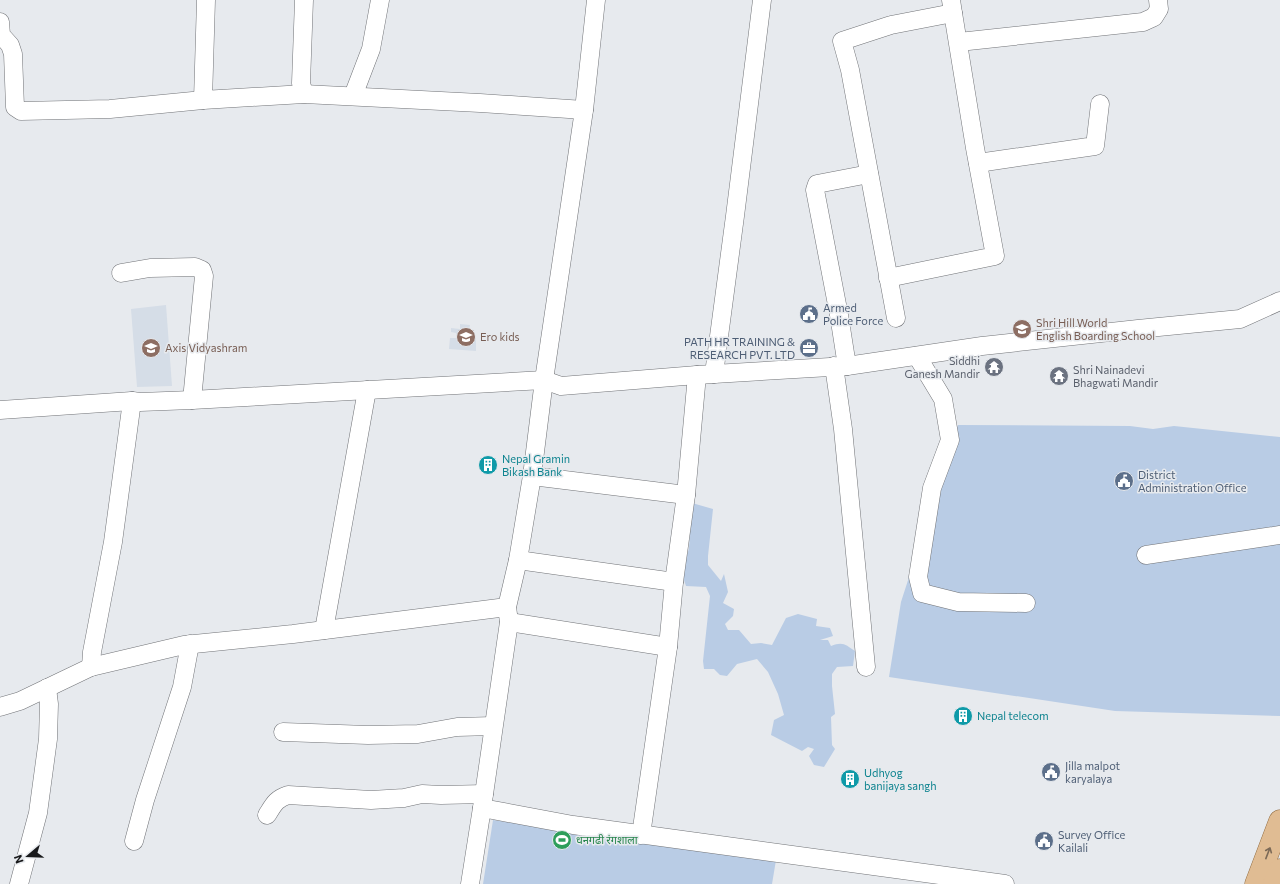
<svg xmlns="http://www.w3.org/2000/svg" width="1280" height="884" font-family="Commissioner,'Noto Sans Devanagari',sans-serif">
  <style>
    .built { fill: #d5dde7 }
    .green { fill: #b9cce5 }
    .lines { fill: none; stroke-linecap: round; stroke-linejoin: round }
    .minor-casing { stroke: #717377; stroke-width: 19 }
    .major-casing { stroke: #8c663a; stroke-width: 23 }
    .minor { stroke: #fff; stroke-width: 18 }
    .major { stroke: #e0bc93; stroke-width: 22 }
    .oneway { stroke: #7c6a57 }
    .labels { text-anchor: middle; stroke-width: 3; stroke-linejoin: round; paint-order: stroke }
    .service-label { font-size: 11px; fill: #4e5e75; stroke: #e7eaee; text-anchor: start }
    .education-label { font-size: 11px; fill: #785e54; stroke: #e7eaee; text-anchor: start }
    .worship-label { font-size: 11px; fill: #5b616d; stroke: #e7eaee; text-anchor: end }
    .culture-label { font-size: 11px; fill: #0d838f; stroke: #e7eaee; text-anchor: start }
    .leisure-label { font-size: 11px; fill: #27864d; stroke: #e7eaee; text-anchor: start }
  </style>
  <rect width="100%" height="100%" fill="#e7eaee"/>
  <g class="built">
    <path d="M166,305L172,386L137,387L131,309Z"/>
    <path d="M460,324L470,325L469,330H474V336H476V351L449,349L450,338H456V333L451,332V328L460,329Z"/>
  </g>
  <g class="green">
    <path d="M958,425L1130,426L1153,429L1174,426L1280,437V716L1115,711L889,677L901,602Z"/>
    <path d="M692,503L713,509L708,556V565L721,581L724,574L728,592L723,603L734,609L733,616L725,624L728,630H739L751,644L761,643L772,645L786,618L798,614L817,619L816,626L830,628L833,636L820,640H828L831,646C843,641 846,645 855,651L853,666L837,667L832,674V686L835,714L831,717L832,745L835,749L824,767L814,765L809,756L814,749L808,747L802,751L771,735L774,720L784,715L778,694L768,672L757,659L737,664L727,676L720,675L714,669H704L703,661L710,596L706,587L686,586L682,574L689,548Z"/>
    <path d="M493,820L776,860L772,884H483Z"/>
  </g>
  <g class="lines">
    <defs>
      <g id="minor">
        <path d="M206,0L203,100L304,94L480,103L584,110"/>
        <path d="M0,22L1,35L10,45L13,54L15,107L21,111L110,109L203,100"/>
        <path d="M959,42L1143,22L1154,17L1159,9L1158,0"/>
        <path d="M304,94L301,83L304,0"/>
        <path d="M353,96L371,49L380,0"/>
        <path d="M978,163L1095,146L1100,104"/>
        <path d="M121,273L150,268L195,267L202,270L204,276L192,400"/>
        <path d="M888,278L995,256L975,148L953,13"/>
        <path d="M896,318L850,70L842,41L891,25L953,13L951,0"/>
        <path d="M917,356L943,399L950,440L932,488L918,577L922,593L958,602L1026,603"/>
        <path d="M834,366L843,429L866,667"/>
        <path d="M847,366L839,315L815,190L817,184L869,174"/>
        <path d="M714,374L735,216L762,0"/>
        <path d="M0,410L132,401L140,402L192,400L544,380L561,386L697,375L847,366L982,346L1138,329L1240,319L1280,301"/>
        <path d="M532,476L686,495"/>
        <path d="M1146,555L1280,535"/>
        <path d="M518,560L674,582"/>
        <path d="M509,622L668,647"/>
        <path d="M324,630L367,390"/>
        <path d="M91,667L92,652L113,542L132,401"/>
        <path d="M0,707L20,701L91,667L184,645L293,634L507,607"/>
        <path d="M283,732L368,735L418,734L457,727L493,726"/>
        <path d="M482,808L573,825L1005,884"/>
        <path d="M267,815C274,804 276,799 288,795L371,800L404,798L422,794L441,795L484,794"/>
        <path d="M641,835L668,647L674,582L686,495L697,375"/>
        <path d="M134,841L145,800L182,687L190,644"/>
        <path d="M19,884L38,813L48,739L49,704L47,688"/>
        <path d="M470,884L482,808L509,622L507,607L518,560L532,476L544,380L584,110L596,0"/>
      </g>
      <g id="major">
        <path d="M1256,884L1280,821"/>
        <path d="M1274,884L1280,870"/>
      </g>
    </defs>
    <use href="#minor" class="minor-casing"/>
    <use href="#major" class="major-casing"/>
    <use href="#minor" class="minor"/>
    <use href="#major" class="major"/>
  </g>
  <defs><path id="oneway-shaft" d="M-6 0H5M1.5-3L5.5 0L1.5 3" fill="none" stroke-width="1.6" stroke-linecap="round" stroke-linejoin="round"/></defs>
  <use class="oneway" href="#oneway-shaft" transform="translate(1268 853) rotate(-69)"/>
  <defs>
    <symbol id="civic-disc" viewBox="-11 -11 22 22"><circle r="9.5" fill="#5c6f8a" stroke="#e7eaee"/><path d="M-.6-6.5H3V-4.5H.6V-3L4-1V1h2V6H-6V1h2V-1L-.6-3ZM-1.2 2.5V6h2.4V2.5Z" fill="#fff"/></symbol>
    <symbol id="school-disc" viewBox="-11 -11 22 22"><circle r="9.5" fill="#8d6e63" stroke="#e7eaee"/><path d="M0-5L7-2L0 1L-7-2ZM-4 1L0 2.5L4 1V4Q0 6-4 4Z" fill="#fff"/></symbol>
    <symbol id="office-disc" viewBox="-11 -11 22 22"><circle r="9.5" fill="#5c6f8a" stroke="#e7eaee"/><path d="M-6-3h4V-5.5h4V-3h4V5H-6ZM-1-4.5V-3h2v-1.5ZM-6 0V1H6V0Z" fill="#fff"/></symbol>
    <symbol id="temple-disc" viewBox="-11 -11 22 22"><circle r="9.5" fill="#6b7280" stroke="#e7eaee"/><path d="M0-6L5-2H3V0L6.5 2.5H4V6H1.5V3h-3V6H-4V2.5H-6.5L-3 0V-2H-5Z" fill="#fff"/></symbol>
    <symbol id="building-disc" viewBox="-11 -11 22 22"><circle r="9.5" fill="#0f9aa8" stroke="#e7eaee"/><path d="M-4-6H4V6H1V3H-1V6H-4ZM-2.5-4.3h1.7v1.8h-1.7ZM.8-4.3h1.7v1.8H.8ZM-2.5-1h1.7V.8h-1.7ZM.8-1h1.7V.8H.8Z" fill="#fff"/></symbol>
    <symbol id="stadium-disc" viewBox="-11 -11 22 22"><circle r="9.5" fill="#2e9e5b" stroke="#e7eaee"/><path d="M0-5a6.5 5 0 1 0 0 10a6.5 5 0 1 0 0-10ZM-3.5-1.8h7v3.6h-7Z" fill="#fff"/></symbol>
  </defs>
  <g fill-rule="evenodd">
    <use href="#civic-disc" x="798" y="303" width="22" height="22"/>
    <use href="#school-disc" x="1011" y="318" width="22" height="22"/>
    <use href="#school-disc" x="455" y="326" width="22" height="22"/>
    <use href="#school-disc" x="140" y="337" width="22" height="22"/>
    <use href="#office-disc" x="798" y="337" width="22" height="22"/>
    <use href="#temple-disc" x="983" y="356" width="22" height="22"/>
    <use href="#temple-disc" x="1048" y="365" width="22" height="22"/>
    <use href="#building-disc" x="477" y="454" width="22" height="22"/>
    <use href="#civic-disc" x="1113" y="470" width="22" height="22"/>
    <use href="#building-disc" x="952" y="705" width="22" height="22"/>
    <use href="#civic-disc" x="1040" y="761" width="22" height="22"/>
    <use href="#building-disc" x="839" y="768" width="22" height="22"/>
    <use href="#stadium-disc" x="551" y="829" width="22" height="22"/>
    <use href="#civic-disc" x="1033" y="830" width="22" height="22"/>
  </g>
  <g class="labels">
    <g class="service-label">
      <text x="823" y="312">Armed<tspan x="823" dy="13">Police Force</tspan></text>
      <text x="795" y="346" text-anchor="end">PATH HR TRAINING &amp;<tspan x="795" dy="13">RESEARCH PVT. LTD</tspan></text>
      <text x="1138" y="479">District<tspan x="1138" dy="13">Administration Office</tspan></text>
      <text x="1065" y="770">Jilla malpot<tspan x="1065" dy="13">karyalaya</tspan></text>
      <text x="1058" y="839">Survey Office<tspan x="1058" dy="13">Kailali</tspan></text>
    </g>
    <g class="education-label">
      <text x="1036" y="327">Shri Hill World<tspan x="1036" dy="13">English Boarding School</tspan></text>
      <text x="480" y="341">Ero kids</text>
      <text x="165" y="352">Axis Vidyashram</text>
    </g>
    <g class="worship-label">
      <text x="980" y="365">Siddhi<tspan x="980" dy="13">Ganesh Mandir</tspan></text>
      <text x="1073" y="374" text-anchor="start">Shri Nainadevi<tspan x="1073" dy="13">Bhagwati Mandir</tspan></text>
    </g>
    <g class="culture-label">
      <text x="502" y="463">Nepal Gramin<tspan x="502" dy="13">Bikash Bank</tspan></text>
      <text x="977" y="720">Nepal telecom</text>
      <text x="864" y="777">Udhyog<tspan x="864" dy="13">banijaya sangh</tspan></text>
    </g>
    <g class="leisure-label">
      <text x="576" y="844">धनगढी रंगशाला</text>
    </g>
  </g>
  <g transform="translate(28 856) rotate(251)" stroke="#e7eaee" stroke-width="3" paint-order="stroke">
  <path d="M0-3L7 15L0 10L-7 15Z" fill="#18191b"/>
  <text y="-6" font-size="11" font-weight="bold" text-anchor="middle" fill="#18191b">N</text>
  </g>
</svg>
